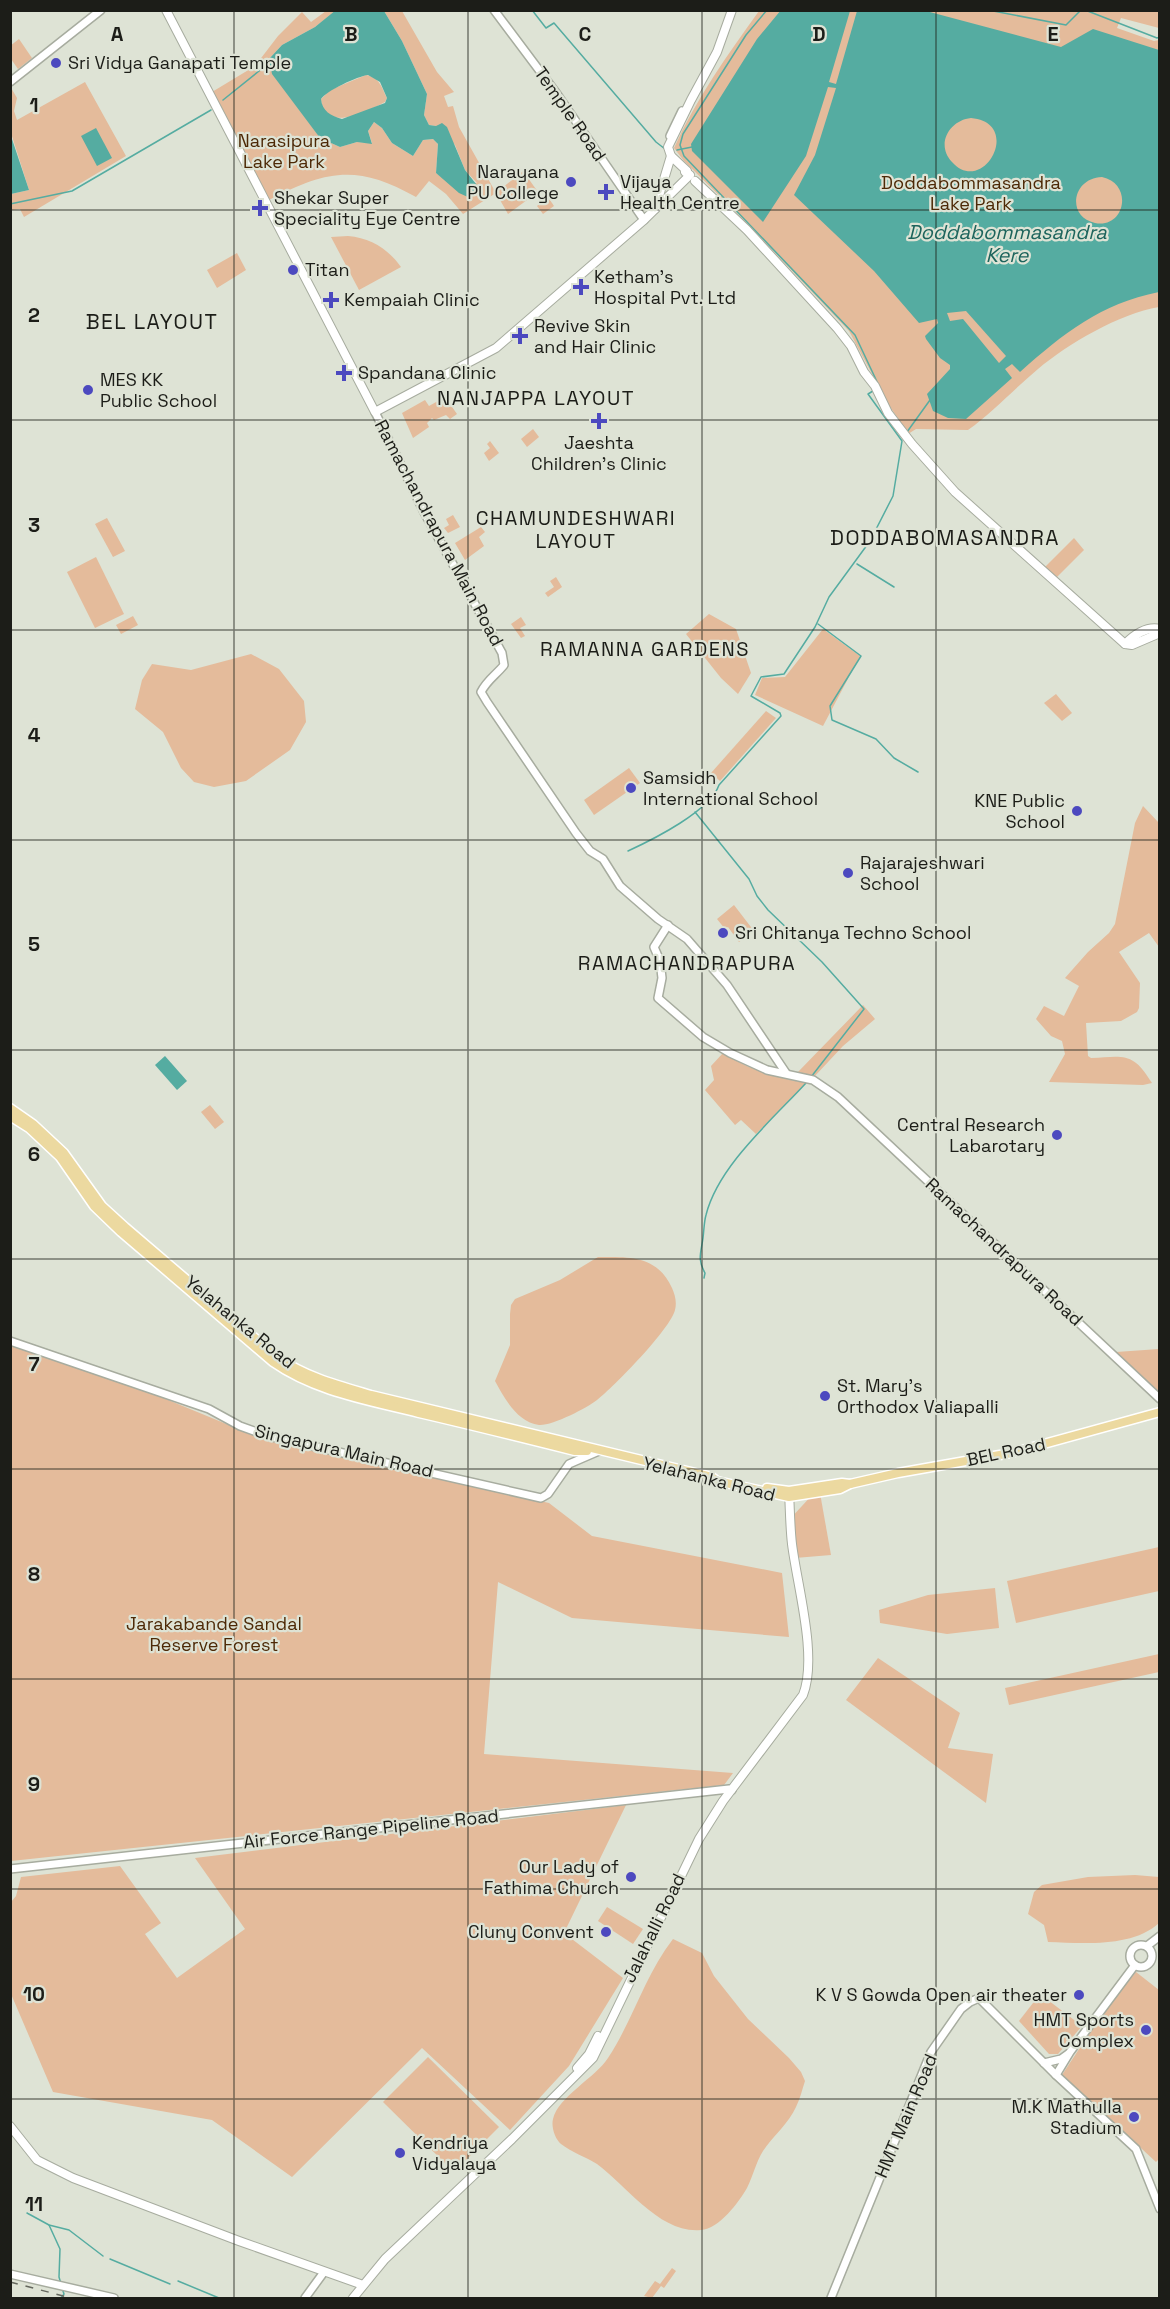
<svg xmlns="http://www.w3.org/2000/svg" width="1170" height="2309" font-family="'Space Grotesk',sans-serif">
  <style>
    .green { fill: #e4bb9b }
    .water { fill: #55aca1; fill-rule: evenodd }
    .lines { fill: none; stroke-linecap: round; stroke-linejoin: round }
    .stream { stroke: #55aca1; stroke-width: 1.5 }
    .tertiary-casing { stroke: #a7ac9f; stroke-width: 10 }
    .secondary-casing { stroke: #a7ac9f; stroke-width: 10 }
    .primary-casing { stroke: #fff; stroke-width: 11 }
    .tertiary { stroke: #fff; stroke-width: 7 }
    .secondary { stroke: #fff; stroke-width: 8 }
    .primary { stroke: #ecd9a0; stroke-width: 8 }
    .rail { stroke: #64675e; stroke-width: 1.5; stroke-dasharray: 8 8; stroke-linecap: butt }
    .grid { fill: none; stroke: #1c1d18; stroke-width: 1.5; stroke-opacity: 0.55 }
    .poi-dot { fill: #4c49bf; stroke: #dee3d5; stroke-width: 2 }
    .labels { text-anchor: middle; stroke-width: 4.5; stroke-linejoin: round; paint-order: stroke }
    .poi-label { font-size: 18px; fill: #1c1d18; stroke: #dee3d5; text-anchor: start }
    .street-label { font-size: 18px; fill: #1c1d18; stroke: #dee3d5 }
    .park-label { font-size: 18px; fill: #4d2906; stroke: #dee3d5 }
    .water-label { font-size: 20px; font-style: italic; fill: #1d645c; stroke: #dee3d5 }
    .neighbourhood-label { font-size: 20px; letter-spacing: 1.5px; fill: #1c1d18; stroke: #dee3d5 }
    .quarter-label { font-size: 21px; letter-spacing: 1.5px; fill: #1c1d18; stroke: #dee3d5 }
    .grid-label { font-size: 20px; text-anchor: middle; font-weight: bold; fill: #1c1d18; stroke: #dee3d5; stroke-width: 4.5; stroke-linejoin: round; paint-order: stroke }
  </style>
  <rect width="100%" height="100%" fill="#dee3d5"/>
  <g class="green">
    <path d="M326,11H336L315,27L282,45L269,59L320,138L340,147L357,142L372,143L368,131L374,122L382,128L392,143L413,156L423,140L433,139L438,144L436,173L443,178L477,183L465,170L455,145L436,126L429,125L424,115L427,94L402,41L384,11H402L437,72L454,92L444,96L448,107L453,106L459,127L496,193L523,171L538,192L508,214L496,193L463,214L446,194L429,181L416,197C357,164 327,170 269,200L212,92L255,66L278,36L302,12L311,22Z"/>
    <path d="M759,11H1159V28L1121,18L1117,28L1154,41L1159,40V307C1119,314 1069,343 1038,369C1014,389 993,412 968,430L916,429L908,434L887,402L849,331L740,216L684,161L674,148C696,99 728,54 759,11Z"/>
    <path d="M19,39L32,58L18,69L11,59L10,46Z"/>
    <path d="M366,75C380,78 381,86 387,98L385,102C368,111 324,134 321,99L330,90Z"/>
    <path d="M85,82L126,156L24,217L20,209L11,210V194L29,190L11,133L10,86L17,98L14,111L17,120Z"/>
    <path d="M548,197L554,206L543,214L537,206Z"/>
    <path d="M348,236C371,238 388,249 401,267L359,290L331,237Z"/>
    <path d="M237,253L246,270L217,288L207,270Z"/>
    <path d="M445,397L457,414L450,419L446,415L434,420L432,418L427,423L429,427L413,438L402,413L425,400L429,406Z"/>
    <path d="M533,429L539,437L527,447L521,439Z"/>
    <path d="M490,441L499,453L489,461L484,453L490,448L487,444Z"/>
    <path d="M453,515L460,527L448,533L444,528L449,525L446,519Z"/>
    <path d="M107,518L125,551L113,557L95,524Z"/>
    <path d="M481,527L485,532L479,537L484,546L465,560L455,543Z"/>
    <path d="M1074,538L1084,550L1057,577L1045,567Z"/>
    <path d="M96,557L124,614L95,628L67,572Z"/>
    <path d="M556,577L562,587L548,597L545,593L554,587L550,581Z"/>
    <path d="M709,614L736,629L751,673L738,694L721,678L686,634Z"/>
    <path d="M133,616L138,625L121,634L116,625Z"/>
    <path d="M521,617L526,625L520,628L525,636L521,638L511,624Z"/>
    <path d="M823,629L860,656L823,726L755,695L762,678L785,677Z"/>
    <path d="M251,654L279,669L304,701L306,722L290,750L246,781L214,787L194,782L181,768L163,732L135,709L142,680L152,664L191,670Z"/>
    <path d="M1056,694L1072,713L1062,721L1044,703Z"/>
    <path d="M766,711L776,718L720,781L711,773Z"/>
    <path d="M629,768L640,783L594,815L584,800Z"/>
    <path d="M1143,806L1159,823V947L1149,933L1119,952L1140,983L1139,1008L1137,1012L1121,1021L1086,1023L1088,1056L1091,1058C1125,1056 1133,1052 1152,1083L1143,1085L1049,1082L1065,1054L1062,1041L1051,1036L1036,1019L1044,1006L1064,1016L1079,986L1065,978L1088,952L1109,933L1115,924L1135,823Z"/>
    <path d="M734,905L754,931L739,942L728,927L725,929L717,919Z"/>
    <path d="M863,1005L875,1019L843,1046L814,1077L798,1072Z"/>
    <path d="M723,1053C749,1070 775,1077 806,1083L756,1134L741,1120L735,1125L705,1090L714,1080L711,1066Z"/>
    <path d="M210,1105L224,1122L215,1129L201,1112Z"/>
    <path d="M598,1257C629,1257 657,1255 672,1288C675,1295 677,1302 675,1310C671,1328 614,1387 597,1400C587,1408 552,1426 539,1425C518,1423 504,1398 495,1381L510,1345V1314L511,1305L515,1299L560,1280Z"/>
    <path d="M11,1346L161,1397L258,1437L549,1503L592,1536L782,1573L789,1637L572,1618L498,1582L484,1754L733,1773L724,1785L11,1861Z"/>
    <path d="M1159,1349H1160L1159,1393L1116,1352Z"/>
    <path d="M820,1493L831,1555L795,1558L790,1519L813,1494Z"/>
    <path d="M1159,1547V1591L1016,1623L1007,1581Z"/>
    <path d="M995,1588L999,1628L947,1634L880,1623L879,1610L928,1595Z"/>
    <path d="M1159,1654V1672L1009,1705L1005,1688Z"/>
    <path d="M878,1658L960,1713L948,1748L993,1754L986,1803L846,1700Z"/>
    <path d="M626,1805L564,1933L623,1978L569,2066L510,2130L422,2048L292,2177L212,2120L53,2092L11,1994V1902L16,1896L21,1877L120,1866L161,1923L145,1934L177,1978L245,1929L195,1858Z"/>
    <path d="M1135,1875L1159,1877V1923C1132,1948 1082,1943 1048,1942L1044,1925L1028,1914L1034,1892L1042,1885L1088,1877Z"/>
    <path d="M607,1907L643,1929L633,1944L598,1921Z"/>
    <path d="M673,1939L702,1953L714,1976L748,2019L789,2058L801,2072L805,2081C802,2090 800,2099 796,2107C789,2123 773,2136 763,2151C756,2162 753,2176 747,2188C739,2202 719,2229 701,2230C660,2234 627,2186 597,2164C586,2157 571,2152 561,2144C555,2139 551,2127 553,2119C558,2097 596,2077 608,2058C633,2020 645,1975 673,1939Z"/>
    <path d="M1136,1972L1159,1990V2159L1156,2162L1062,2075L1106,2008Z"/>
    <path d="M1040,1994L1082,2026L1058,2054H1049L1019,2021Z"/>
    <path d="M428,2057L499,2127L454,2172L383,2102Z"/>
    <path d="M672,2268L676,2271L664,2288L661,2286L652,2298L644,2296L655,2281L660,2284Z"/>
  </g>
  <g class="water">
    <path d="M336,10L384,11L402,41L427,94L424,115L429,125L436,126L442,123L447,127L465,170L480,189L470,198L459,193L436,173L438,144L433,139L423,140L413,156L392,143L382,128L374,122L368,131L372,144L357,142L340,147L320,138L272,74L269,59L282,45L315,27ZM368,75L380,82L387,98L385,103L342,119C331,116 322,111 321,99C326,91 358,76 368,75Z"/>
    <path d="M781,10L850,11L829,82L836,84L857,11H926L1061,47L1093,29L1159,50V292C1100,304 1064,333 1020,372L1012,364L1005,369L1012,378L966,419L948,418L933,411L927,394L950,369V365L940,358L926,339L925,336L938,323L937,319L919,323L874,271L794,195L815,155L836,88L828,87L806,156L763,222L692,151L691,144L757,39ZM971,118C1024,123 983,197 952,162C935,144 950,120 971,118ZM1102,177C1134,184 1125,229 1095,223C1066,217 1072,178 1102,177ZM966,311L1006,356L999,363L963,319L950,321L947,313Z"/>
    <path d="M96,128L112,158L97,166L81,136Z"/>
    <path d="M10,133L29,190L11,194H10Z"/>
    <path d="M165,1056L187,1081L177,1090L155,1065Z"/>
  </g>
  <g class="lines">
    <g class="stream">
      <path d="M532,10L546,28L554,23L656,142L665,149"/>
      <path d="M767,10L746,35L683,134L680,145L684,156L855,335L879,386"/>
      <path d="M988,10L1066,25L1081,10"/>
      <path d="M1085,10L1157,38L1160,37"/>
      <path d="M499,14L504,10"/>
      <path d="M223,100L269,63"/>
      <path d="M677,150L692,147"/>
      <path d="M10,204L72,191L211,110"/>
      <path d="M907,432L930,400"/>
      <path d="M857,564L894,587"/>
      <path d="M818,624L861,656L830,706L832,720L876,739L894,758L918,772"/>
      <path d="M695,812L749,879L757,896L768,910L822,962L864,1009L811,1077"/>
      <path d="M628,851C654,839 710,811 719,785L781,716L780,713L751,696L761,677L784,674L815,627L829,597L870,541L893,496L902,441L868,394L873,391"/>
      <path d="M704,1278L705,1273C697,1259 701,1253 703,1238C704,1230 704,1222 706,1215C718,1166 773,1119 806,1083"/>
      <path d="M27,2213L49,2225L69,2230L103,2256"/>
      <path d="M49,2225L60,2249L59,2277L61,2284"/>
      <path d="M110,2259L170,2284"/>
      <path d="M178,2281L219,2298"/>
      <path d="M61,2298L64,2294L62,2288"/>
    </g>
    <defs>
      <g id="tertiary">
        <path d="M494,10L557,94L644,220"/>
        <path d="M10,82L101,10"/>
        <path d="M670,136L682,111"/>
        <path d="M375,412L424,512L502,653L504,665C496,675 487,680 481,692L487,702L576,833L590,851L603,859L620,886L658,919L687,939L727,985L786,1073"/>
        <path d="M668,925L654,947L660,961L662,978L658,998L703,1037L730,1053L767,1070L813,1080L838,1097L1160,1399"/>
        <path d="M10,1341L209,1409L240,1426L268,1436L541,1498L548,1494L569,1464L599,1451"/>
        <path d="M10,1869L729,1789L732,1790"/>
        <circle cx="1141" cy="1956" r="11"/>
        <path d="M1147,1946L1160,1936"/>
        <path d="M1044,2063L1061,2059L1068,2054"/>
        <path d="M1056,2075L1070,2052L1135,1965"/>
        <path d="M10,2274L114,2298"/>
        <path d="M305,2298L324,2272"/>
        <path d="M831,2298L931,2052L961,2009L970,2002L979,1998L1056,2075L1136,2149L1160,2209"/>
      </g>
      <g id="secondary">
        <path d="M166,10L375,412L496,348L644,220L690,175"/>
        <path d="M685,172L687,171L671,156L668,147L691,100L717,52L732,10"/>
        <path d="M695,181L747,230L837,328L851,346L864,372L875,386L888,413L912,444L955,492L1125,644L1132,645L1160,633"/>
        <path d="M655,209L671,156"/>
        <path d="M1125,644C1134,635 1147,626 1160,629"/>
        <path d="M577,2068L589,2054L598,2036"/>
        <path d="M10,2126L37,2160L73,2178L239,2241L363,2285"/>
        <path d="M353,2298L385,2259L512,2139L593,2058L699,1839L723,1801L803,1695C818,1657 797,1585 792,1544C790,1527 790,1509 789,1492"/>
      </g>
      <g id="primary">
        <path d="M10,1108L33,1124L64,1153L102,1206L125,1227L277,1357C306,1377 337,1385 371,1395L712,1477L717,1481L789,1497L840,1489L850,1484L898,1473L1011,1453L1160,1412"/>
        <path d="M10,1116L29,1128L60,1157L94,1206L121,1232L273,1362C316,1392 368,1400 419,1413C471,1425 523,1438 575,1451H587"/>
        <path d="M767,1488L789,1491L842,1483L850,1484"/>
      </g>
    </defs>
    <use href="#tertiary" class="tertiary-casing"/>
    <use href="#secondary" class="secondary-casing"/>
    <use href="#primary" class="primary-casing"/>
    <use href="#tertiary" class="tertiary"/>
    <use href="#secondary" class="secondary"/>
    <use href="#primary" class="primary"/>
    <path class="rail" d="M10,2282L71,2298"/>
  </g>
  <path class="grid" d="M234,10V2298M468,10V2298M702,10V2298M936,10V2298M10,210H1160M10,420H1160M10,630H1160M10,840H1160M10,1050H1160M10,1259H1160M10,1469H1160M10,1679H1160M10,1889H1160M10,2099H1160"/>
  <g class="poi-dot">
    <circle cx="56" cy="63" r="6"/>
    <circle cx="571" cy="182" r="6"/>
    <path d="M603 183h6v6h6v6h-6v6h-6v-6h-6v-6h6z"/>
    <path d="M257 199h6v6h6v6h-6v6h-6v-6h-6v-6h6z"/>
    <circle cx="293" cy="270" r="6"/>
    <path d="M578 278h6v6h6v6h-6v6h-6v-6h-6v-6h6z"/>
    <path d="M328 291h6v6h6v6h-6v6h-6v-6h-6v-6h6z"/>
    <path d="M517 327h6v6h6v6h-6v6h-6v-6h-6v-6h6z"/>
    <path d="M341 364h6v6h6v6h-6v6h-6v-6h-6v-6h6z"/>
    <circle cx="88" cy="390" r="6"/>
    <path d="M596 412h6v6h6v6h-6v6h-6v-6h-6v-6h6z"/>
    <circle cx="631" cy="788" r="6"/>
    <circle cx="1077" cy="811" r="6"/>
    <circle cx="848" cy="873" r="6"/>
    <circle cx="723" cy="933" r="6"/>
    <circle cx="1057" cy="1135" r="6"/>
    <circle cx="825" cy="1396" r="6"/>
    <circle cx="631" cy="1877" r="6"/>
    <circle cx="606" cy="1932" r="6"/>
    <circle cx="1079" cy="1995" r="6"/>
    <circle cx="1146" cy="2030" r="6"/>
    <circle cx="1134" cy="2117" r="6"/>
    <circle cx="400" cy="2153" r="6"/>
  </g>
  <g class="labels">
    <g class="poi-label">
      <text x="68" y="69">Sri Vidya Ganapati Temple</text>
      <text x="559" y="178" text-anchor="end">Narayana<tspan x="559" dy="21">PU College</tspan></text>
      <text x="620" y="188">Vijaya<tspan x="620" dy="21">Health Centre</tspan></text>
      <text x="274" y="204">Shekar Super<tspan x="274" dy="21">Speciality Eye Centre</tspan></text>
      <text x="305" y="276">Titan</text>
      <text x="594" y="283">Ketham's<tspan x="594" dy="21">Hospital Pvt. Ltd</tspan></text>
      <text x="344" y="306">Kempaiah Clinic</text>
      <text x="534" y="332">Revive Skin<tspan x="534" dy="21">and Hair Clinic</tspan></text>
      <text x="358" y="379">Spandana Clinic</text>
      <text x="100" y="386">MES KK<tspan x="100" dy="21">Public School</tspan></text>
      <text x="599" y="449" text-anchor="middle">Jaeshta<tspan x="599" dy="21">Children's Clinic</tspan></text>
      <text x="643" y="784">Samsidh<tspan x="643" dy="21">International School</tspan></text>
      <text x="1065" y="807" text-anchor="end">KNE Public<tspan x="1065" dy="21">School</tspan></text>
      <text x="860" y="869">Rajarajeshwari<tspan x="860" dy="21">School</tspan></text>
      <text x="735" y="939">Sri Chitanya Techno School</text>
      <text x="1045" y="1131" text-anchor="end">Central Research<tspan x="1045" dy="21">Labarotary</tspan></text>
      <text x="837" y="1392">St. Mary's<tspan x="837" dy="21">Orthodox Valiapalli</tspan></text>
      <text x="619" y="1873" text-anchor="end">Our Lady of<tspan x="619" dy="21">Fathima Church</tspan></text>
      <text x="594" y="1938" text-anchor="end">Cluny Convent</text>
      <text x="1067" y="2001" text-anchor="end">K V S Gowda Open air theater</text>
      <text x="1134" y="2026" text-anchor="end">HMT Sports<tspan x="1134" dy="21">Complex</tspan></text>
      <text x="1122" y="2113" text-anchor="end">M.K Mathulla<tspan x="1122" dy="21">Stadium</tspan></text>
      <text x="412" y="2149">Kendriya<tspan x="412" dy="21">Vidyalaya</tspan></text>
    </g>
    <g class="street-label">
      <text transform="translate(570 114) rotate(55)" y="6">Temple Road</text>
      <text transform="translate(439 533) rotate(62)" y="6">Ramachandrapura Main Road</text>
      <text transform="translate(1004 1252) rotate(43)" y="6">Ramachandrapura Road</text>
      <text transform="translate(240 1322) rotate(39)" y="6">Yelahanka Road</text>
      <text transform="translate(344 1451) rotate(13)" y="6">Singapura Main Road</text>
      <text transform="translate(1006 1452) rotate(-12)" y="6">BEL Road</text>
      <text transform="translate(709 1479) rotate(14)" y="6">Yelahanka Road</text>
      <text transform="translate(371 1829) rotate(-6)" y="6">Air Force Range Pipeline Road</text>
      <text transform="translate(654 1928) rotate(-64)" y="6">Jalahalli Road</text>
      <text transform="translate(906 2116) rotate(-67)" y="6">HMT Main Road</text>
    </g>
    <g class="park-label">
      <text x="284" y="147">Narasipura<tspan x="284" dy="21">Lake Park</tspan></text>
      <text x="971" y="189">Doddabommasandra<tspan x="971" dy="21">Lake Park</tspan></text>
      <text x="214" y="1630">Jarakabande Sandal<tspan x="214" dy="21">Reserve Forest</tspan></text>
    </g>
    <g class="water-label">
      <text x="1007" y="239">Doddabommasandra<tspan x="1007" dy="23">Kere</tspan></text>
    </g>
    <g class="neighbourhood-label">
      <text x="536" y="405">NANJAPPA LAYOUT</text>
      <text x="576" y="525">CHAMUNDESHWARI<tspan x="576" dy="23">LAYOUT</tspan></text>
      <text x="645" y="656">RAMANNA GARDENS</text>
      <text x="687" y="970">RAMACHANDRAPURA</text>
    </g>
    <g class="quarter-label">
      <text x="152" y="329">BEL LAYOUT</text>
      <text x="945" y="545">DODDABOMASANDRA</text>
    </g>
  </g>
  <g class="grid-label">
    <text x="117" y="41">A</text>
    <text x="351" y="41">B</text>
    <text x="585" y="41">C</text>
    <text x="819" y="41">D</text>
    <text x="1053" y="41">E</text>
    <text x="34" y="112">1</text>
    <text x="34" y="322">2</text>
    <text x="34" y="532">3</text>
    <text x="34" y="742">4</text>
    <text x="34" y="951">5</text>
    <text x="34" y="1161">6</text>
    <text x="34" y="1371">7</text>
    <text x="34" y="1581">8</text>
    <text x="34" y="1791">9</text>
    <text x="34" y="2001">10</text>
    <text x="34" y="2211">11</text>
  </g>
  <rect width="1170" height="2309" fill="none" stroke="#1c1d18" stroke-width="24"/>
</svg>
